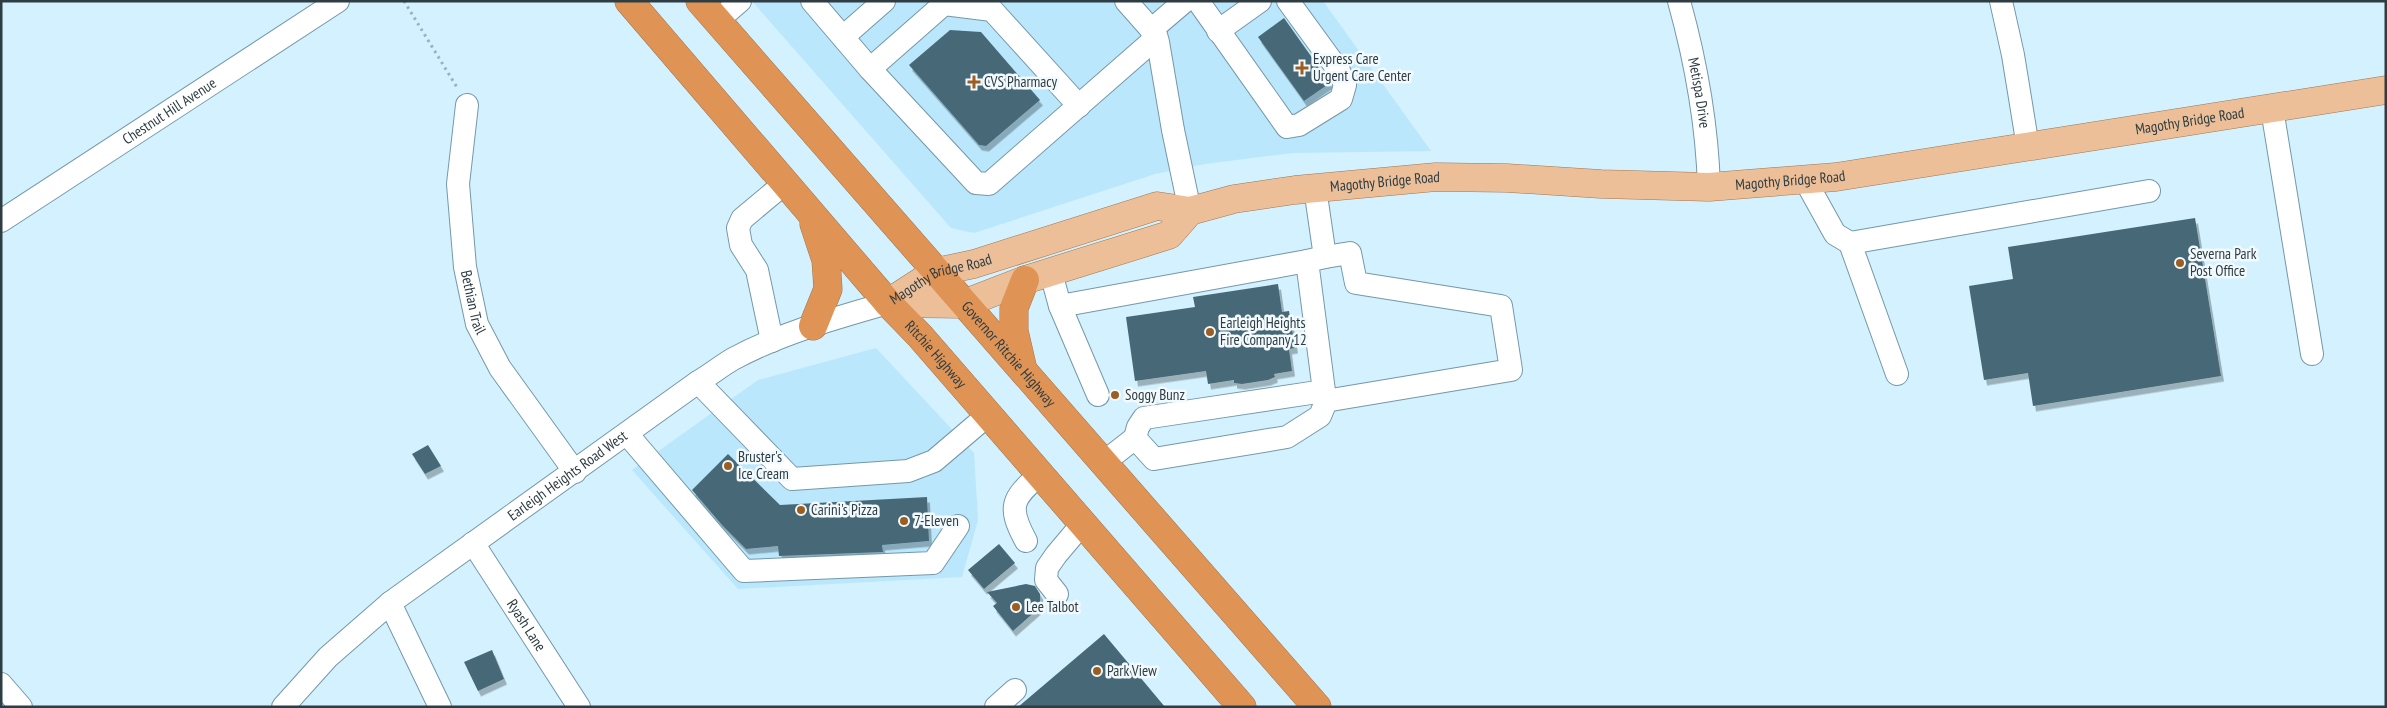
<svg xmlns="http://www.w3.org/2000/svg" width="2387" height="708" font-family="'PT Sans Narrow',sans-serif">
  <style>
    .built { fill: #bae7fc }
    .building { fill: #476977; filter: url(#shadow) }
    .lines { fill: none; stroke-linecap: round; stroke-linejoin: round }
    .minor-casing { stroke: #7598a7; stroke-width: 24 }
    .major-casing { stroke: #a1764f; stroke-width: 29 }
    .highway-casing { stroke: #a1764f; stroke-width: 29 }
    .path { stroke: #9ab2bd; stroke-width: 3; stroke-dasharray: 2.5 4; stroke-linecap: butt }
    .minor { stroke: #fff; stroke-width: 22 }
    .major { stroke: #ecbf99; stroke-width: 28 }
    .highway { stroke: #df9455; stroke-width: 28 }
    .poi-dot { fill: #9c5d23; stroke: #f3fafd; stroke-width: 2 }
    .labels { text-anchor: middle; stroke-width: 5; stroke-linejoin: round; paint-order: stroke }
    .poi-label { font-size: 15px; fill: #2e3d43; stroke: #f3fafd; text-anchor: start }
    .street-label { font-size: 15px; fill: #2e3d43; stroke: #f3fafd }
  </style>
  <defs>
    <filter id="shadow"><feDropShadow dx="3" dy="5.5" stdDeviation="0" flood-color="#0004"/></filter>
  </defs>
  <rect width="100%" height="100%" fill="#d3f1fe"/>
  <g class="built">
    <path d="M752,1H1323L1431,151L1292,153L1205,164L1155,174L974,233L951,228Z"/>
    <path d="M876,348L974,453L978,520L962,577L738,589L632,470L758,380Z"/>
  </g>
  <g class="building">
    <path d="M1284,18L1330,83L1304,101L1258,37Z"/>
    <path d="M950,30L981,32L1040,100L986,146L979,145L909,65Z"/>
    <path d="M2195,218L2221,376L2033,406L2028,373L1984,380L1969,286L2013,279L2008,247Z"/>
    <path d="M1278,284L1282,312L1289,311L1295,348L1289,349L1292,371L1274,374L1275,377L1268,380L1242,384L1234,383V380L1208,384L1206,371L1135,381L1126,317L1195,307L1193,297Z"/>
    <path d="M428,445L441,466L425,474L412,454Z"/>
    <path d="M728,454L780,505L927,497L929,541L882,545L883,552L779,556L778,546L746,549L722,525L692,490Z"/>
    <path d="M999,544L1015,563L984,589L968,570Z"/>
    <path d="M1026,584L1035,586L1040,594V602L1038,609L1013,631L993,606L997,603L987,592Z"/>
    <path d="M1104,634L1165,707H1018Z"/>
    <path d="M492,650L504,679L478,691L464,662Z"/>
  </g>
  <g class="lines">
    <defs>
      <g id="minor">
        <path d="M812,1L870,69L976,183L989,184L1156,38"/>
        <path d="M942,1L944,4L992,10L1079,106"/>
        <path d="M1126,1L1156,35L1158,42L1173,130L1190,211"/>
        <path d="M1198,1L1287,127L1299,125L1341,99L1345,85L1339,71L1288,1"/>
        <path id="s1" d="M1679,1C1696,62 1707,123 1709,187"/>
        <path d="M2001,1L2013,55L2028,147"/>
        <path d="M717,21L740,1"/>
        <path d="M1151,30L1185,1"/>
        <path d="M1218,31L1260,1"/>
        <path d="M843,37L884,1"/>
        <path d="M870,69L944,4"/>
        <path id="s2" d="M467,105L458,184L465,267L477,324L500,368L575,472"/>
        <path d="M2272,109L2312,354"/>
        <path d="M1805,180L1835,234L1850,243L2149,191"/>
        <path d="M1315,188L1325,257L1307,261L1324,391L1325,404L1320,416L1287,437L1154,459L1135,438L1138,427L1144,418L1324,391"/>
        <path id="s3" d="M1,221L338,1"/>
        <path d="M1850,243L1897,374"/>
        <path d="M1051,273L1060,306L1307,261"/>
        <path d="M1060,306L1098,395"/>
        <path d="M772,341L757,270L741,245L738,228L742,219L785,183"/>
        <path d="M698,382L792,479L908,471L934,461L988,415"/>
        <path d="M1325,401L1511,370L1501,306L1356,283L1350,253L1325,257"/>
        <path d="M627,434L744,571L933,563L958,526"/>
        <path d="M1103,463L1135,438"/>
        <path d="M1026,541C1007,506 1012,499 1040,474"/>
        <path id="s4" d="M473,543L579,707"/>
        <path d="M1057,594L1046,580L1047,568L1056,555L1083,523"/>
        <path d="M390,603L440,707"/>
        <path d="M1,684L21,707"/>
        <path id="s5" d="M283,707L328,657L390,603L698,382C710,375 721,366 733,359C781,333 836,318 888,303"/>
        <path d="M996,707L1015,690"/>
      </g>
      <g id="major">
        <path id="s6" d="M888,303L936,272L974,264L1157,206L1190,211L1234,199L1295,190L1436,177L1507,178L1601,184L1709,187L1836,177L2386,90"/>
        <path d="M888,303L963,304L1025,280L1169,235L1190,211"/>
      </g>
      <g id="highway">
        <path id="s7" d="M629,1L888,303L920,336L1242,707"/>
        <path id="s8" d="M700,1L1317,707"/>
        <path d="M813,326L828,289L826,260L814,224"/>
        <path d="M1023,370L1014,331V308L1025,280"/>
      </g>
    </defs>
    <use href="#minor" class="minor-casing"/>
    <use href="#major" class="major-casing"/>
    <use href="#highway" class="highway-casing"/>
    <path class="path" d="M404,1L458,89"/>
    <use href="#minor" class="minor"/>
    <use href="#major" class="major"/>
    <use href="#highway" class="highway"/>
  </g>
  <g class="poi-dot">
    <path d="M1299.5 60.5h5v5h5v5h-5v5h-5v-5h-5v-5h5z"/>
    <path d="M971.5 74.5h5v5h5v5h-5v5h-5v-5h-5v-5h5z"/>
    <circle cx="2180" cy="263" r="5"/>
    <circle cx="1210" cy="332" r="5"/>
    <circle cx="1115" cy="395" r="5"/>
    <circle cx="728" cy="466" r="5"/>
    <circle cx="801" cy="510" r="5"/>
    <circle cx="904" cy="521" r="5"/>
    <circle cx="1016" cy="607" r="5"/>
    <circle cx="1097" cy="671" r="5"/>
  </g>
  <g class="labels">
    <g class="poi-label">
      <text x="1313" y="64">Express Care<tspan x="1313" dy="17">Urgent Care Center</tspan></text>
      <text x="984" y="87">CVS Pharmacy</text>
      <text x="2190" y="259">Severna Park<tspan x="2190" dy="17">Post Office</tspan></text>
      <text x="1220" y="328">Earleigh Heights<tspan x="1220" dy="17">Fire Company 12</tspan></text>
      <text x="1125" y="400">Soggy Bunz</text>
      <text x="738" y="462">Bruster's<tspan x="738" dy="17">Ice Cream</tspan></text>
      <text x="811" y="515">Carini's Pizza</text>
      <text x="914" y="526">7-Eleven</text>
      <text x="1026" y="612">Lee Talbot</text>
      <text x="1107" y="676">Park View</text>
    </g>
    <g class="street-label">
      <text dy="5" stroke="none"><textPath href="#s1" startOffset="94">Metispa Drive</textPath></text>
      <text dy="5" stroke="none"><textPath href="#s3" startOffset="201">Chestnut Hill Avenue</textPath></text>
      <text dy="5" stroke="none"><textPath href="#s6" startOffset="1329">Magothy Bridge Road</textPath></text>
      <text dy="5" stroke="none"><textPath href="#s6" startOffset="925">Magothy Bridge Road</textPath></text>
      <text dy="5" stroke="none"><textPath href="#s6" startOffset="519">Magothy Bridge Road</textPath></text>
      <text dy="5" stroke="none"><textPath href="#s6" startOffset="59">Magothy Bridge Road</textPath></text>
      <text dy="5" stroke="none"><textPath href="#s2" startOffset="199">Bethian Trail</textPath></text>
      <text dy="5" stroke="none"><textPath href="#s7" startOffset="468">Ritchie Highway</textPath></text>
      <text dy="5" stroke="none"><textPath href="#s8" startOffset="469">Governor Ritchie Highway</textPath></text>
      <text dy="5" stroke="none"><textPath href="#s5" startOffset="368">Earleigh Heights Road West</textPath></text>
      <text dy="5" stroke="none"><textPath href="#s4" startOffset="98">Ryash Lane</textPath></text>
    </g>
  </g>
  <rect width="2387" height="708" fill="none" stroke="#2e3d43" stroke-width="5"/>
</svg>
